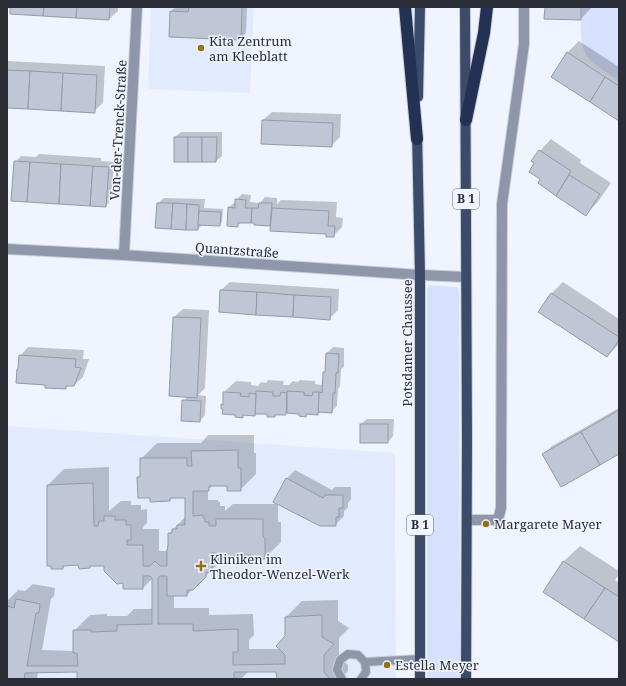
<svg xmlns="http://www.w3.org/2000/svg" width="626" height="686" font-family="'Noto Serif',serif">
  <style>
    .built { fill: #e2ebfe }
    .green { fill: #d6e2fd }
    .shadow { fill: #0003 }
    .building { fill: #bfc7d7; stroke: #939baa }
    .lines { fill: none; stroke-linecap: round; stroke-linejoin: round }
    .lane-casing { stroke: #ccd0da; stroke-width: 10 }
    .street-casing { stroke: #ccd0da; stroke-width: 12 }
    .primary-casing { stroke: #ccd0da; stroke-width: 12 }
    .highway-casing { stroke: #ccd0da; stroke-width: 14 }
    .lane { stroke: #8e97aa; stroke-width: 8 }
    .street { stroke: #8e97aa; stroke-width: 10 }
    .primary { stroke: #3d4b6b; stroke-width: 10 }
    .highway { stroke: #223154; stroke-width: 12 }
    .poi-dot { fill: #947119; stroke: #eff4fe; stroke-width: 1.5 }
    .labels { text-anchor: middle; stroke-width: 3; stroke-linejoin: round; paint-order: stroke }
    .shield { fill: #eff4fe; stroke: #666971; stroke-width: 1 }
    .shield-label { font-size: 12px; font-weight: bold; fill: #2b2e34 }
    .poi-label { font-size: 13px; fill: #2b2e34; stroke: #eff4fe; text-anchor: start }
    .street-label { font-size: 13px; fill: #2b2e34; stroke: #eff4fe }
  </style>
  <rect width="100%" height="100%" fill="#eff4fe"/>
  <g class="built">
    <path d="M151,7H254L250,93L148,89Z"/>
    <path d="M7,426L395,453L396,679H7Z"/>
  </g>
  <g class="green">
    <path d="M582,7H619V81C611,75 601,69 593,63C577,49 581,26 582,7Z"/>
    <path d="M429,285L457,287L459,290L460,679H427V289Z"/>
  </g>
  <g class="shadow">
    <path d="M11,7H118V11L109,19Z"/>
    <path d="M176,7H247L246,33L241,39L171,11Z"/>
    <path d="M546,7H592L581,19Z"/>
    <path d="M579,41L619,67V119L567,53Z"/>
    <path d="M7,61L105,66L103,103L94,111L7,107Z"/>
    <path d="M272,112L341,114L340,137L331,146L263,120Z"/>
    <path d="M181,132H222V156L216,161H175V137Z"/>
    <path d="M551,139L581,160L580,163L611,183L597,203L586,214L539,183L541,179L540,151Z"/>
    <path d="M39,154L101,158V161L114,162L111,200L106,206L15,162L21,156L36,157Z"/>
    <path d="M242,194L251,195L250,202L260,203L265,197L277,198V204L281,200L337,202L336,217L343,218L342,227L333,236L327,233L272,224L270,225L255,224V222H241L237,226L229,207L235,202H236V200Z"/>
    <path d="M164,198L205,199L204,208L223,209L222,222L219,225L203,224L198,229L158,203Z"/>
    <path d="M230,282L339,289L338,310L329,319L221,290Z"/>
    <path d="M563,282L619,319V344L607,356L551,294Z"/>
    <path d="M183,309L209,310L205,388L198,395L206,396L205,415L200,421L183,401L188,396L174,317Z"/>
    <path d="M28,347L84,350L83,359H89L83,377L74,385H69L65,388L46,384L18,369L19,368L20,356Z"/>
    <path d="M333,347L344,348V367L341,369L340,386L338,389L337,406L331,412H320L318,414L308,413L306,416L300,413L288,412L286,414H277L274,416L268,413L245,414L242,417L224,408L222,405L224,403V392L236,381L251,382V385L258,386L261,382L266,383L268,380L284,381L283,385H289L293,381L298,382L300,380L315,381V384L321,385L323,383L324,373L326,370L327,353Z"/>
    <path d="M619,408V452L543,455L552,446Z"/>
    <path d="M367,419H394L393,436L388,442L361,424Z"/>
    <path d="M208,435H254V453H256V474L240,490L228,485H213L208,490V500H218V502H220V506H225V511L233,504H278V522H281V542L265,558L252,554L237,555L234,558H224L187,595H174V608H209V615L253,614L254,635L249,640V649H280L286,637V617L302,601L338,600V621L349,628L339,638V656L348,665V671L341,679H278L277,671H249L241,679H79L78,671L38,672L37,679H7V601L18,590L25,591L33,584L55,588L54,596L51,599L42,650L74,651V631L90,615L107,614V616H127L134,609H153V578L143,588L123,582L105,565H92L90,567L79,564L65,565L63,568L48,485L64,469L109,467V511L121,501H131V505H141V510L147,509V523L143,527V529H159V551H166L168,549L169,534L186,516V497H173L170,500L150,497L138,477L141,475V459L157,443H201Z"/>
    <path d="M295,470L332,490L335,487H351V499L348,503V507L344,511V516L335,525L286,479Z"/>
    <path d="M580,546L619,571V574L615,580L619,583V641L544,592L564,561Z"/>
  </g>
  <g class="building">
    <path d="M10,7H44L43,16L10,14Z"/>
    <path d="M44,7H77L76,18L43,16Z"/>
    <path d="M77,7H110L109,20L76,18Z"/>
    <path d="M189,7H242L241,40L169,37L170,11L188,12Z"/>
    <path d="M545,7H581V20L544,19Z"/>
    <path d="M567,52L605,77L590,102L551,77Z"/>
    <path d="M7,70L30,71L28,109L7,108Z"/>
    <path d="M30,71L63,73L61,111L28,109Z"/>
    <path d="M63,73L97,75L95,113L61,111Z"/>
    <path d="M605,77L619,86V121L590,102Z"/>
    <path d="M262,120L333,123L332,147L261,144Z"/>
    <rect x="174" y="137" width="14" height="25"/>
    <rect x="188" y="137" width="14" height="25"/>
    <path d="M202,137H217L216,162H202Z"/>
    <path d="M539,150L571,171L556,196L538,183L540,179L529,172L534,163L531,161Z"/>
    <path d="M14,161L30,162L27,202L11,201Z"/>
    <path d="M30,162L61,164L59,204L27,202Z"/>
    <path d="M61,164L93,166L90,206L59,204Z"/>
    <path d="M93,166L109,167L106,207L90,206Z"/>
    <path d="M569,175L600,194L586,216L556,196Z"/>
    <path d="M235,199L246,200L245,208H252L251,223H238V227L227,226L228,207L235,208Z"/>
    <path d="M157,203H173L171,229L155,228Z"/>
    <path d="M173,203L187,204L186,230L171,229Z"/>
    <path d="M259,203H272L270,226L254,225V223H251L252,208H258Z"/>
    <path d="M187,204L199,205L198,230H186Z"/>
    <path d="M272,208L329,211L328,226H335L334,237H326V234L270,231Z"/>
    <path d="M199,211L221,212L220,226L198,225Z"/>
    <path d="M220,290L257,292L256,315L219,312Z"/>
    <path d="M257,292L294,295L293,317L256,315Z"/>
    <path d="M551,293L619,337V340L607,357L538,312Z"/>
    <path d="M294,295L331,297L330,320L293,317Z"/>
    <path d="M173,317L201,318L197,398L169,396Z"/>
    <path d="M326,353L339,354L338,373H336L335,393H333L332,413L318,412L319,392L322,393L323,372H325Z"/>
    <path d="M19,355L76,359L75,367L81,368L74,386H66V389L45,388V385L16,383L17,369H18Z"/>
    <path d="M256,391L273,392V396H280L281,392L287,393L286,415H275V417H267V414H255Z"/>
    <path d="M287,391L304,392V395L312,396L313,392H319L318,415L306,414V417L299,416V414L287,413Z"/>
    <path d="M223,392L241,393L240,396L249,397V393L256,394L255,416L243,415V418L235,417V415L222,414L223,409H221V404L223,405Z"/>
    <path d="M182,400L201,401L200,422L181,421Z"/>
    <path d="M619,410V454L600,465L581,432Z"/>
    <rect x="360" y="424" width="28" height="19"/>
    <path d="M581,432L600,465L561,487L542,454Z"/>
    <path d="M238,450V468H241V491H227V486H209V491H193V516L203,515V518H205V522H209V526H216V519H263V537L265,538V559H251V555L234,556V559H216V553H211L212,572H206V577L193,590H187V596H167V576H160L158,578V624H193V631L238,629V652H233V665L285,664V655L276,646L285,636V617L322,615V637L334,644L324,655V672L330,679H277L276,672H234V679H77V672L25,673L24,679H7V606L14,608L16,599L40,604L39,613H36L27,666H78L77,653H73V630H91V632L117,631V625L152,624V578L150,576H143V589H123V583L117,584L104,571V566H90V568L79,569L78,565L63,566V569H51V566H47V485L93,483L94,526H98L99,521H104V516H115V520H126V525H131V540H127V545H143V566H150L155,561L160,566H167V551L168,545V533H172V529H177V525H185V498H170V501L150,502V498H138L137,477H140V458H187V466H192L191,451Z"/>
    <path d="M286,478L323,498L325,495H343V508H339V517H336V526H320L273,502Z"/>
    <path d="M563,561L605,588L584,619L543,592Z"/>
    <path d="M605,588L619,597V642L584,619Z"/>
  </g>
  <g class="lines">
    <defs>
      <g id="lane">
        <path d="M365,662L420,659"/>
        <path d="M342,679L337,670L340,660L348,654L358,655L365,662L366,672L361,679"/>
      </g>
      <g id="street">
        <path d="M7,249L124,255L420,275L466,277"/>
        <path d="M124,255L137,7"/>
        <path d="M467,520H498L501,508L502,204L524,44V7"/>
      </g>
      <g id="primary">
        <path d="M465,7L467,440L466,679"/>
        <path d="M418,97L420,7"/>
        <path d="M417,131L420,275V679"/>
      </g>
      <g id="highway">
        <path d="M405,7L417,139"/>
        <path d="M466,120L484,33L487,7"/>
      </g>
    </defs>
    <use href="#lane" class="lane-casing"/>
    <use href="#street" class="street-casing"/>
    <use href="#primary" class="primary-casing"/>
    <use href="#highway" class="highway-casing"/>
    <use href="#lane" class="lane"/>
    <use href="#street" class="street"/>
    <use href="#primary" class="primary"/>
    <use href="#highway" class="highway"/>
  </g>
  <g class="poi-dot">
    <circle cx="201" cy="48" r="4"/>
    <circle cx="486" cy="524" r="4"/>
    <path d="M199 560h4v4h4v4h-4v4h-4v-4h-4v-4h4z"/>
    <circle cx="387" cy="665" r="4"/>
  </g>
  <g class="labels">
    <g class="shield">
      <rect x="453" y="189" width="26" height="20" rx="3"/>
      <rect x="407" y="515" width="26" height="20" rx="3"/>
    </g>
    <g class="shield-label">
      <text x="466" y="203">B 1</text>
      <text x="420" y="529">B 1</text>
    </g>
    <g class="poi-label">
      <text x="209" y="46">Kita Zentrum<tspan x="209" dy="15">am Kleeblatt</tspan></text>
      <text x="494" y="529">Margarete Mayer</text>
      <text x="210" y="564">Kliniken im<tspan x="210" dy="15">Theodor-Wenzel-Werk</tspan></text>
      <text x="395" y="670">Estella Meyer</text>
    </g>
    <g class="street-label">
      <text transform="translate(118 130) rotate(-87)" y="5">Von-der-Trenck-Straße</text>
      <text transform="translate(237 250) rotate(4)" y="5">Quantzstraße</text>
      <text transform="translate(407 343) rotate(-90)" y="5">Potsdamer Chaussee</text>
    </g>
  </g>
  <rect width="626" height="686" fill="none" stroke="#2b2e34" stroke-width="16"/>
</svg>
